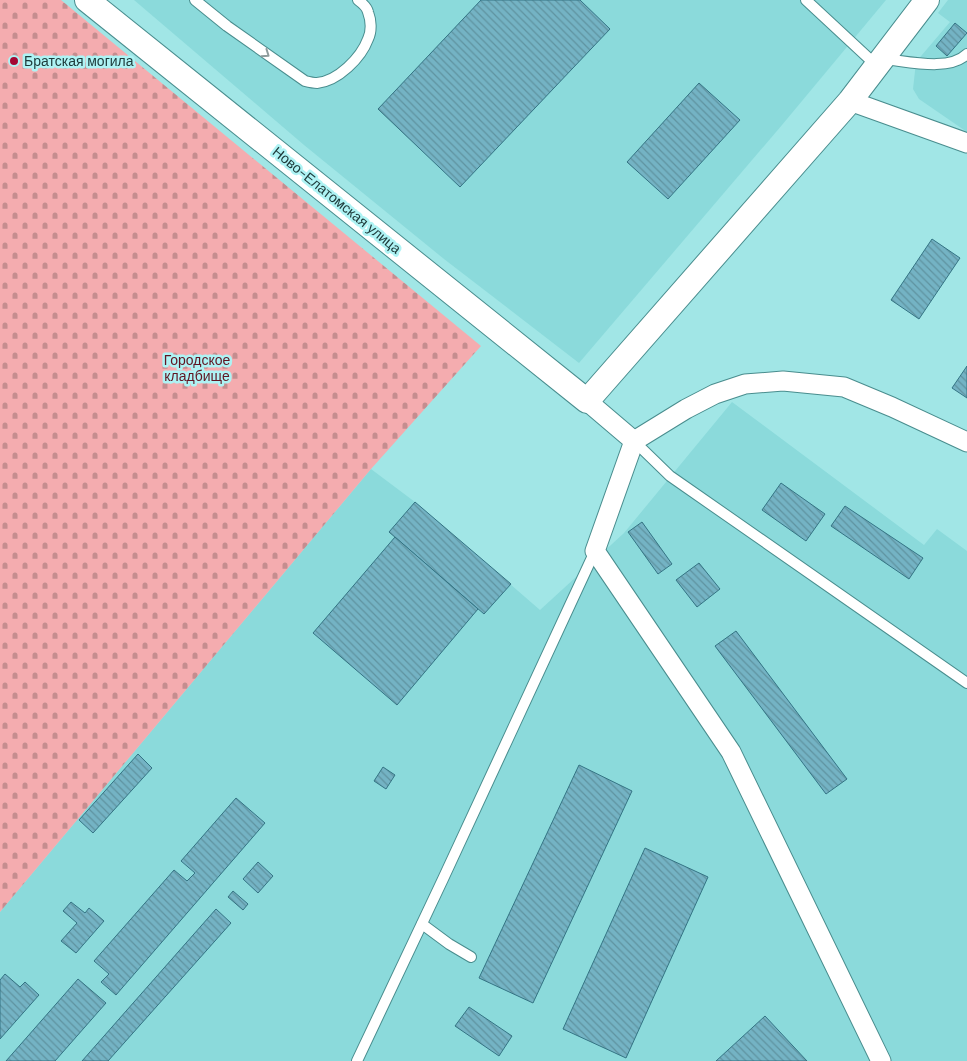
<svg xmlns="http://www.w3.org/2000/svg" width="967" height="1061" font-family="'DM Sans',sans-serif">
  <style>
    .built { fill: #8bdadb }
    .cemetery { fill: url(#cemetery-stones) }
    .building { fill: url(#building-back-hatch); stroke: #347484 }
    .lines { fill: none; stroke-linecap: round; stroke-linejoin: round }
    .service-casing { stroke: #498d8e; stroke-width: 12 }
    .minor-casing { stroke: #498d8e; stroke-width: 21 }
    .tertiary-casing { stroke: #498d8e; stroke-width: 26 }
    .service { stroke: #fff; stroke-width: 10 }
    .minor { stroke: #fff; stroke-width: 19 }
    .tertiary { stroke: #fff; stroke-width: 24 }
    .oneway { stroke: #8e9c9c }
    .poi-dot { fill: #a40733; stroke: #aef3f4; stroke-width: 2 }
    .labels { text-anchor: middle; stroke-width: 5; stroke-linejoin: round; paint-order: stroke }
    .poi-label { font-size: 14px; fill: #1d3939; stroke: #aef3f4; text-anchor: start }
    .street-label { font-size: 14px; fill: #1d3939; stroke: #aef3f4 }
    .park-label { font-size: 14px; fill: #611522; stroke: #aef3f4 }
  </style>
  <defs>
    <pattern id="cemetery-stones" width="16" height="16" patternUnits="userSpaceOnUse" patternTransform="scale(1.25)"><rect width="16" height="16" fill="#f4acaf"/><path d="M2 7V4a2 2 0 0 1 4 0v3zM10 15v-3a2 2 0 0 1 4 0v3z" fill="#c58d8f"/></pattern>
    <pattern id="building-back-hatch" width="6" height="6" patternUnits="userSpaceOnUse" patternTransform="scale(1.25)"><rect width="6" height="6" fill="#74b3c4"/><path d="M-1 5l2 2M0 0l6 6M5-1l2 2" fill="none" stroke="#5f93a0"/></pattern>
  </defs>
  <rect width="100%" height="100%" fill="#a1e6e6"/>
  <g class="built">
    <path d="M134,0H886L782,125L579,363L444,259L304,145Z"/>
    <path d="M948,0H967V132L919,99L913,89L916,62L950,22L938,13Z"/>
    <path d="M732,402L924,545L937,529L967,551V1061H0V912L371,469L415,502L540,610L624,533Z"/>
  </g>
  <path class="cemetery" d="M0,0H61L481,346L371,469L0,912Z"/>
  <g class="building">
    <path d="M481,0H580L610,29L460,187L378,109Z"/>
    <path d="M955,23L967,33L947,56L936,46Z"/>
    <path d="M699,83L740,120L668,199L627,162Z"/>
    <path d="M932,239L960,258L919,319L891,300Z"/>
    <path d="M967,366V398L952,388Z"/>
    <path d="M781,483L825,514L806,541L762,510Z"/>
    <path d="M415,502L511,584L484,614L389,532Z"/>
    <path d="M845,506L923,558L909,579L831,526Z"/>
    <path d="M642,522L672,564L658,574L628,532Z"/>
    <path d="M395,537L478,609L397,705L313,633Z"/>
    <path d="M699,563L720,589L697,607L676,580Z"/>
    <path d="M736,631L847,779L826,794L715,646Z"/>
    <path d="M138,754L152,768L93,833L79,820Z"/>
    <path d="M579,765L632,791L533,1003L479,978Z"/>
    <path d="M383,767L395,775L386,789L374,781Z"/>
    <path d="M236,798L265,823L116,995L101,982L109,974L94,961L174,870L187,881L195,873L181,861Z"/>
    <path d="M645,848L708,877L626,1058L563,1029Z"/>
    <path d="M258,862L273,876L258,893L243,879Z"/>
    <path d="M233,891L248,904L243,910L228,897Z"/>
    <path d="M71,902L85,913L89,908L104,921L76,953L61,941L77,923L63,911Z"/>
    <path d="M216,909L231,923L108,1061H82Z"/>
    <path d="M5,974L20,987L25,982L39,995L0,1039V980Z"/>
    <path d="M78,979L106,1003L55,1061H6Z"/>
    <path d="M469,1007L512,1036L499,1056L455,1026Z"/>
    <path d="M765,1016L807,1061H716Z"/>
  </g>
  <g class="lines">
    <defs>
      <g id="service">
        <path d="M195,0L227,26L305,81C309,82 313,83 317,83C338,81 361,58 368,39C372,31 371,20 368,12C367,7 362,3 358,0"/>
        <path d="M806,0L877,66"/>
        <path d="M884,59C907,61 949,72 967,54"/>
        <path d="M634,441L670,476L967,683"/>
        <path d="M422,924L449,944L471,957"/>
        <path d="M357,1061L443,879L595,551"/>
      </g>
      <g id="minor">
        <path d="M850,101L967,143"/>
        <path d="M587,401L634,441L595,551L731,752L881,1061"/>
        <path d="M634,441L686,409L715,394L745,384L783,381L844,387L892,407L967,442"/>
      </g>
      <path id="tertiary" d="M87,0L587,401L850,101L927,0"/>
    </defs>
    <use href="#service" class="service-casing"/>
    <use href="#minor" class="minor-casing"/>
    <use href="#tertiary" class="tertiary-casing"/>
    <use href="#service" class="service"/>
    <use href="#minor" class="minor"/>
    <use href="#tertiary" class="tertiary"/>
  </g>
  <defs><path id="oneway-chevron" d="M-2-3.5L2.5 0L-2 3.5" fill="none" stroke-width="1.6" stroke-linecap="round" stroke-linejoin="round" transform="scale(1.25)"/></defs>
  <use class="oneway" href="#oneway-chevron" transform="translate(266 54) rotate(35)"/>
  <circle class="poi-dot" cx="14" cy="61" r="5"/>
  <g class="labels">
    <g class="poi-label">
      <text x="24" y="66">Братская могила</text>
    </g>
    <g class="street-label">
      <text transform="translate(337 200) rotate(39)" y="5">Ново-Елатомская улица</text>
    </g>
    <g class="park-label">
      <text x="197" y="365">Городское<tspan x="197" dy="16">кладбище</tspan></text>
    </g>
  </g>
</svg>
